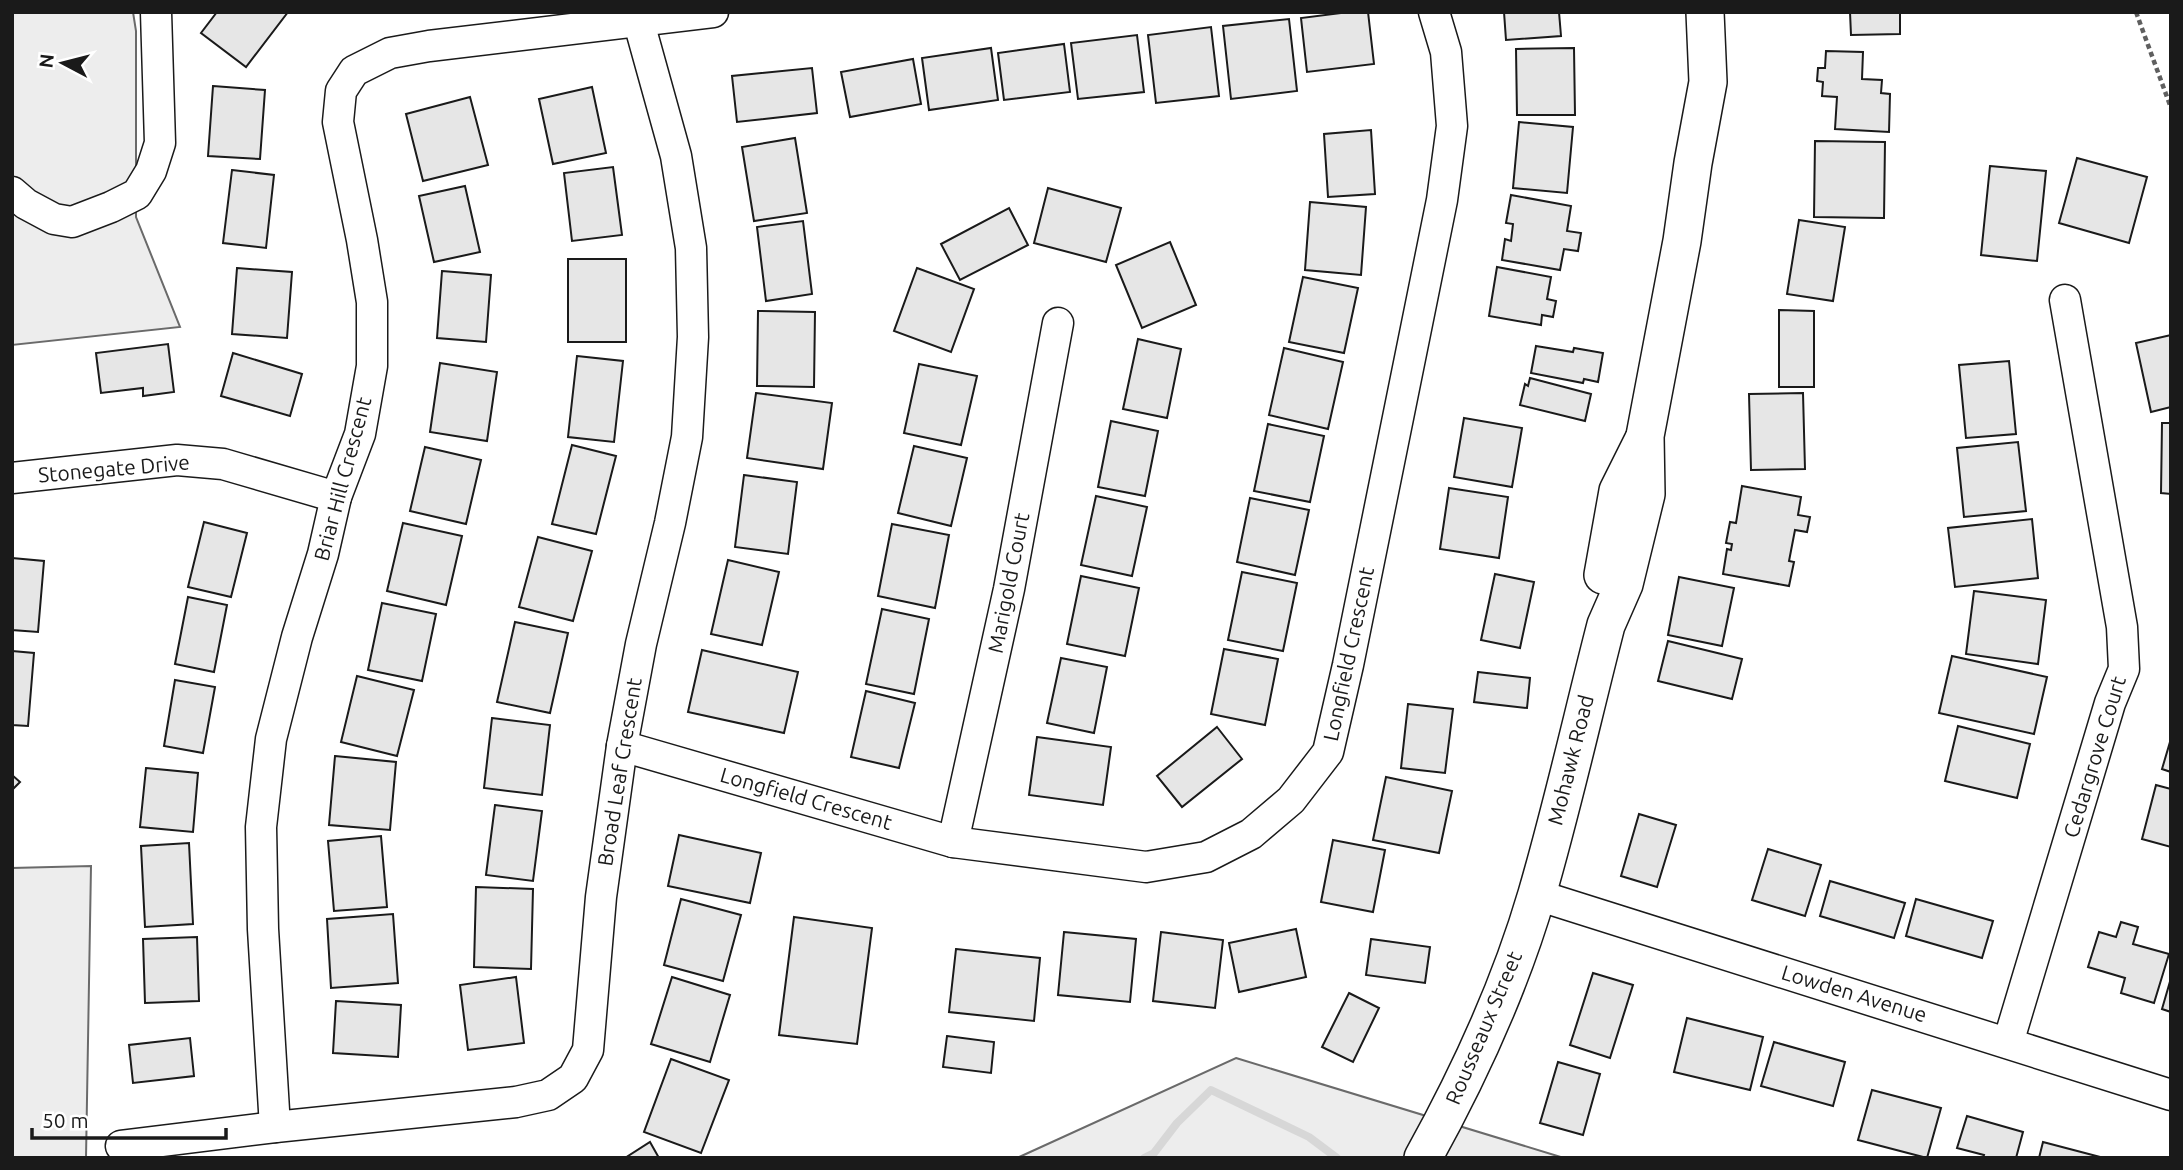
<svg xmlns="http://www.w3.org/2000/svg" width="2183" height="1170" font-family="Ubuntu,sans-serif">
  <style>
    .built { fill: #ededed; stroke: #6a6a6a; stroke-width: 2 }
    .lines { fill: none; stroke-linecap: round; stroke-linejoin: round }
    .stream { stroke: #d7d7d7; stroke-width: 8 }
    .building { fill: #e6e6e6; stroke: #1a1a1a; stroke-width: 2 }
    .minor-casing { stroke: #1a1a1a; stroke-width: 33 }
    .major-casing { stroke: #1a1a1a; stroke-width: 40 }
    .path { stroke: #5f5f5f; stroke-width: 4.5; stroke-dasharray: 5 3.5; stroke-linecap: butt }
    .minor { stroke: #fff; stroke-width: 30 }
    .major { stroke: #fff; stroke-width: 37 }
    .labels { text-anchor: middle; stroke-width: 5; stroke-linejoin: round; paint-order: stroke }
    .street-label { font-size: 21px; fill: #1a1a1a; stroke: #fff }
  </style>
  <rect width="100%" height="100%" fill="#fff"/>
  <g class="built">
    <path d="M12,12H133L136,31V217L180,327L12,345Z"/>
    <path d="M91,866L86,1158H12V868Z"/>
    <path d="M1236,1058L1564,1158H1017Z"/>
  </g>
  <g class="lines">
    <path class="stream" d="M1144,1158L1154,1153L1177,1123L1211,1090L1309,1137L1337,1158"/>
  </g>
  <g class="building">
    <path d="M217,12H288L246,67L201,33Z"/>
    <path d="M1349,12H1368L1374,64L1307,72L1301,18Z"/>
    <path d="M1504,12H1559L1561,36L1506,40Z"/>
    <path d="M1850,12H1900V34L1851,35Z"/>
    <path d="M1289,19L1297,91L1231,99L1223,26Z"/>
    <path d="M1211,27L1219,96L1156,103L1148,35Z"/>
    <path d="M1137,35L1144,92L1078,99L1071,43Z"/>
    <path d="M1064,44L1070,92L1004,100L998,53Z"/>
    <path d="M991,48L998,100L929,110L922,58Z"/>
    <path d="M1574,48L1575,115H1517L1516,49Z"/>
    <path d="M1826,51L1863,52L1862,79L1882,80L1881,93L1890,94L1889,132L1835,129L1837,97L1822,96L1823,82L1817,81L1818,68H1825Z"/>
    <path d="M913,59L921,104L850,117L841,72Z"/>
    <path d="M812,68L817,113L737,122L732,76Z"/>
    <path d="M213,86L265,90L260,159L208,156Z"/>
    <path d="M592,87L606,153L553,164L539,99Z"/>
    <path d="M470,97L488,165L423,181L406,114Z"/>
    <path d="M1519,122L1573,127L1567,193L1513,188Z"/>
    <path d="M1371,130L1375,194L1328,197L1324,134Z"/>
    <path d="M795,138L807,213L754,221L742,147Z"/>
    <path d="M1815,141L1885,142L1884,218L1814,217Z"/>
    <path d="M2077,158L2147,177L2129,243L2059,223Z"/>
    <path d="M1990,166L2046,171L2037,261L1981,255Z"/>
    <path d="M613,167L622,235L572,241L564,173Z"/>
    <path d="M232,170L274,175L266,248L223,243Z"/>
    <path d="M465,186L480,252L434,262L419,196Z"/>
    <path d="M1048,188L1121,208L1106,262L1034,243Z"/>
    <path d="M1511,195L1571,206L1567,231L1581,233L1578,251L1564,249L1560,270L1502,260L1505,239L1511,241L1513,224L1506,223Z"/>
    <path d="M1310,202L1366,207L1361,275L1305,270Z"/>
    <path d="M1009,208L1028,245L960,280L941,244Z"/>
    <path d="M1799,220L1845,227L1833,301L1787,294Z"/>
    <path d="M803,221L812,294L766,301L757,227Z"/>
    <path d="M1170,242L1196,305L1142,328L1116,265Z"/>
    <rect x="568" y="259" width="58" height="83"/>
    <path d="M1497,267L1551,277L1547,299L1556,301L1553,317L1542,315L1541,325L1489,316Z"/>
    <path d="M237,268L292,272L287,338L232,334Z"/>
    <path d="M917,268L974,289L951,352L894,331Z"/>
    <path d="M442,271L491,275L486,342L437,338Z"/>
    <path d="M1303,277L1358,288L1344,353L1289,342Z"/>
    <path d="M1779,310L1814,311V387H1779Z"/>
    <path d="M758,311L815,312L814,387L757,386Z"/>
    <path d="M2171,335V407L2151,412L2136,343Z"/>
    <path d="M1138,339L1181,349L1167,418L1123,409Z"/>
    <path d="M168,344L174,392L143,396V388L101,393L96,353Z"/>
    <path d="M1536,346L1573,352L1574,348L1603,353L1598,382L1584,379L1583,383L1531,373Z"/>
    <path d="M1284,348L1343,362L1328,429L1269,415Z"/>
    <path d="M233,353L302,374L290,416L221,396Z"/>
    <path d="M577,356L623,361L614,442L568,437Z"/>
    <path d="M2009,361L2016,434L1966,438L1959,365Z"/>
    <path d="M440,363L497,372L487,441L430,432Z"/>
    <path d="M919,364L977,376L961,445L904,433Z"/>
    <path d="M1530,378L1591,394L1585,421L1520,405L1525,384L1528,386Z"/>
    <path d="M756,393L832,403L823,469L747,458Z"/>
    <path d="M1803,393L1805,469L1751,470L1749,394Z"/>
    <path d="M1464,418L1522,428L1512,487L1454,477Z"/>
    <path d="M1111,421L1158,431L1145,496L1098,487Z"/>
    <path d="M2162,423H2171V494L2161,493Z"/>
    <path d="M1268,424L1324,436L1310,502L1254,491Z"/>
    <path d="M2018,442L2026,511L1964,517L1957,448Z"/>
    <path d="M572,445L616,456L596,534L552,524Z"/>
    <path d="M914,446L967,458L951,526L898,513Z"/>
    <path d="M425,447L481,460L466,524L410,511Z"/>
    <path d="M744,475L797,482L788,554L735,547Z"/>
    <path d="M1742,486L1801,497L1798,515L1810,517L1807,532L1795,530L1789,561L1794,562L1789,586L1723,574L1727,549L1731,550L1732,544L1726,543L1730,522L1736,523Z"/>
    <path d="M1449,488L1508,497L1499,558L1440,549Z"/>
    <path d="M1096,496L1147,507L1132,576L1081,565Z"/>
    <path d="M1250,498L1309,510L1295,575L1237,562Z"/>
    <path d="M2032,519L2038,578L1955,587L1948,528Z"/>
    <path d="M204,522L247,533L231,597L188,587Z"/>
    <path d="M403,523L462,536L446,605L387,591Z"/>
    <path d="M892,524L949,535L935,608L878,596Z"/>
    <path d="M538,537L592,551L573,621L519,607Z"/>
    <path d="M12,558L44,561L38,632L12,630Z"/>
    <path d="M728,560L779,572L762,645L711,634Z"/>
    <path d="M1242,572L1297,583L1283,651L1228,640Z"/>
    <path d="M1495,574L1534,582L1520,648L1481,640Z"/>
    <path d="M1081,576L1139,588L1125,656L1067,644Z"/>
    <path d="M1679,577L1734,588L1722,646L1668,635Z"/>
    <path d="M1974,591L2046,600L2038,664L1966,654Z"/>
    <path d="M188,597L227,605L214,672L175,664Z"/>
    <path d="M382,603L436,614L422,681L368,670Z"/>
    <path d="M882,609L929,619L914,694L866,684Z"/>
    <path d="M515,622L568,633L550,713L497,702Z"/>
    <path d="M1668,641L1742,659L1732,699L1658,681Z"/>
    <path d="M1224,649L1278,659L1265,725L1211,714Z"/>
    <path d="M702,650L798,672L784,733L688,712Z"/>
    <path d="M12,651L34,653L28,726L12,725Z"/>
    <path d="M1952,656L2047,677L2034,734L1939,713Z"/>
    <path d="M1061,658L1107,667L1094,733L1047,723Z"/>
    <path d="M1478,672L1530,678L1527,708L1474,702Z"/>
    <path d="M357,676L414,690L397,756L341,742Z"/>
    <path d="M175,680L215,687L203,753L164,746Z"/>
    <path d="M866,691L915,703L899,768L851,757Z"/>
    <path d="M1408,704L1453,709L1445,773L1401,768Z"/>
    <path d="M492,718L550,725L542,795L484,788Z"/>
    <path d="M1958,726L2030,744L2017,798L1945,781Z"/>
    <path d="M1217,727L1242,759L1182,807L1157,776Z"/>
    <path d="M1037,737L1111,747L1103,805L1029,795Z"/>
    <path d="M2170,742L2171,743V772L2162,769Z"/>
    <path d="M335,756L396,762L390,830L329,825Z"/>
    <path d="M146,768L198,773L193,832L140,827Z"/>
    <path d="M12,775L20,782L12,790Z"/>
    <path d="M1386,777L1452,791L1439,853L1373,840Z"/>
    <path d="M2156,785L2171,789V847L2142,839Z"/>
    <path d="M495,805L542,811L533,881L486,875Z"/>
    <path d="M1639,814L1676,825L1657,887L1621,876Z"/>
    <path d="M679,835L761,853L750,903L668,886Z"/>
    <path d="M381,836L387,907L334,911L328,841Z"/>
    <path d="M1333,840L1385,850L1373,912L1321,902Z"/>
    <path d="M189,843L193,924L145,927L141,846Z"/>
    <path d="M1768,849L1821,865L1805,916L1752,900Z"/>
    <path d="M1830,881L1905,903L1894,938L1820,916Z"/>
    <path d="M476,887L533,889L531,969L474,967Z"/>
    <path d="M681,899L741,915L723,981L664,965Z"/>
    <path d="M1916,899L1993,921L1982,958L1906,936Z"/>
    <path d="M393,914L398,983L331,988L327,919Z"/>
    <path d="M794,917L872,928L857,1044L779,1035Z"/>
    <path d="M2121,922L2138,927L2133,944L2169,954L2154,1003L2121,993L2125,978L2088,967L2099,932L2116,937Z"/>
    <path d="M1296,929L1306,977L1239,992L1229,943Z"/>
    <path d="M1064,932L1136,939L1130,1002L1058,995Z"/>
    <path d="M1161,932L1223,940L1215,1008L1153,1001Z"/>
    <path d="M197,937L199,1001L145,1003L143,939Z"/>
    <path d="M1371,939L1430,947L1425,983L1366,975Z"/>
    <path d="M956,949L1040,958L1034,1021L949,1012Z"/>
    <path d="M1593,973L1633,985L1610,1058L1570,1045Z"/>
    <path d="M516,977L524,1043L468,1050L460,985Z"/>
    <path d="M672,977L730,995L710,1062L651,1044Z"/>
    <path d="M2171,978V1012L2162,1009Z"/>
    <path d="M1349,993L1379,1008L1353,1062L1322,1047Z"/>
    <path d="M336,1001L401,1005L398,1057L333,1053Z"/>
    <path d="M1687,1018L1763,1037L1750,1090L1674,1072Z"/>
    <path d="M947,1036L994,1042L991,1073L943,1067Z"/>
    <path d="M190,1038L194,1076L133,1083L129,1045Z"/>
    <path d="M1774,1042L1845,1062L1833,1106L1761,1086Z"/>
    <path d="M671,1059L729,1080L701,1153L644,1132Z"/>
    <path d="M1558,1062L1600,1074L1583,1135L1540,1123Z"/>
    <path d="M1872,1090L1941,1108L1927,1158L1858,1140Z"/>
    <path d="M1967,1116L2023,1132L2016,1158H1983L1984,1155L1957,1148Z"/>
    <path d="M650,1142L659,1158H625Z"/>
    <path d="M2043,1142L2104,1158H2039Z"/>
  </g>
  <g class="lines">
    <defs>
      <g id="minor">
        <path d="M12,192L26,204L54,219L72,222L111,207L137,194L151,171L160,143L156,12"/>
        <path d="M12,478L177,460L223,464L336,497"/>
        <path d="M622,746L953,842L1146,867L1206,857L1251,834L1291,800L1328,752L1348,665L1442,200L1452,126L1446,52L1434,12"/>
        <path d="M953,842L1009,589L1058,323"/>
        <path d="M1537,895L2171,1095"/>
        <path d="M2008,1043L2110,703L2124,669L2122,627L2065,300"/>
        <path d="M275,1127L263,929L261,827L271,739L297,637L323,554L336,497L360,434L372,366V302L362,240L338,122L341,91L354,71L390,53L429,46L713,12"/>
        <path d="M121,1146L275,1127L516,1102L548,1095L573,1078L588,1050L601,897L622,746L641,644L670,523L687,437L693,337L691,248L676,156L636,12"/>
      </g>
      <g id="major">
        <path d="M1603,575L1618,491L1643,441"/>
        <path d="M1423,1158C1468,1077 1511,983 1537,894C1563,805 1583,714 1606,625L1624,584L1646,494L1645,436L1682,241L1693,163L1708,82L1705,12"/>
      </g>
    </defs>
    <use href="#minor" class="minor-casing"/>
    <use href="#major" class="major-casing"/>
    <path class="path" d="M2136,12L2171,108"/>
    <use href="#minor" class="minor"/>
    <use href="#major" class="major"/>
  </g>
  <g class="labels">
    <g class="street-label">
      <text transform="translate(114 469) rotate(-5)" y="7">Stonegate Drive</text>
      <text transform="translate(343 479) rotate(-75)" y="7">Briar Hill Crescent</text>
      <text transform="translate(1009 583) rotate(-79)" y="7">Marigold Court</text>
      <text transform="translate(1349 654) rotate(-78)" y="7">Longfield Crescent</text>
      <text transform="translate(2095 757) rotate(-73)" y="7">Cedargrove Court</text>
      <text transform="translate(1571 760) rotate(-76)" y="7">Mohawk Road</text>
      <text transform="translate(620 772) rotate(-81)" y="7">Broad Leaf Crescent</text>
      <text transform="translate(806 799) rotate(16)" y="7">Longfield Crescent</text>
      <text transform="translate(1854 994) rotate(17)" y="7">Lowden Avenue</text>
      <text transform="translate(1484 1028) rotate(-67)" y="7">Rousseaux Street</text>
    </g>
  </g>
  <rect width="2183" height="1170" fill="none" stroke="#1a1a1a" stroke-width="28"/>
  <g transform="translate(63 63) rotate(277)" stroke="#ffffff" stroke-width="5" paint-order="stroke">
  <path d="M0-5L12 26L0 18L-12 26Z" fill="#1a1a1a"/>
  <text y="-10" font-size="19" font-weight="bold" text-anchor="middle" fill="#1a1a1a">N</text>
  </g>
  <path d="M32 1128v10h194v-10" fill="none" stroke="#1a1a1a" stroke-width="3.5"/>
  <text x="42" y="1128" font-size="21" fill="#1a1a1a" stroke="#ffffff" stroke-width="5" paint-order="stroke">50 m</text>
</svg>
